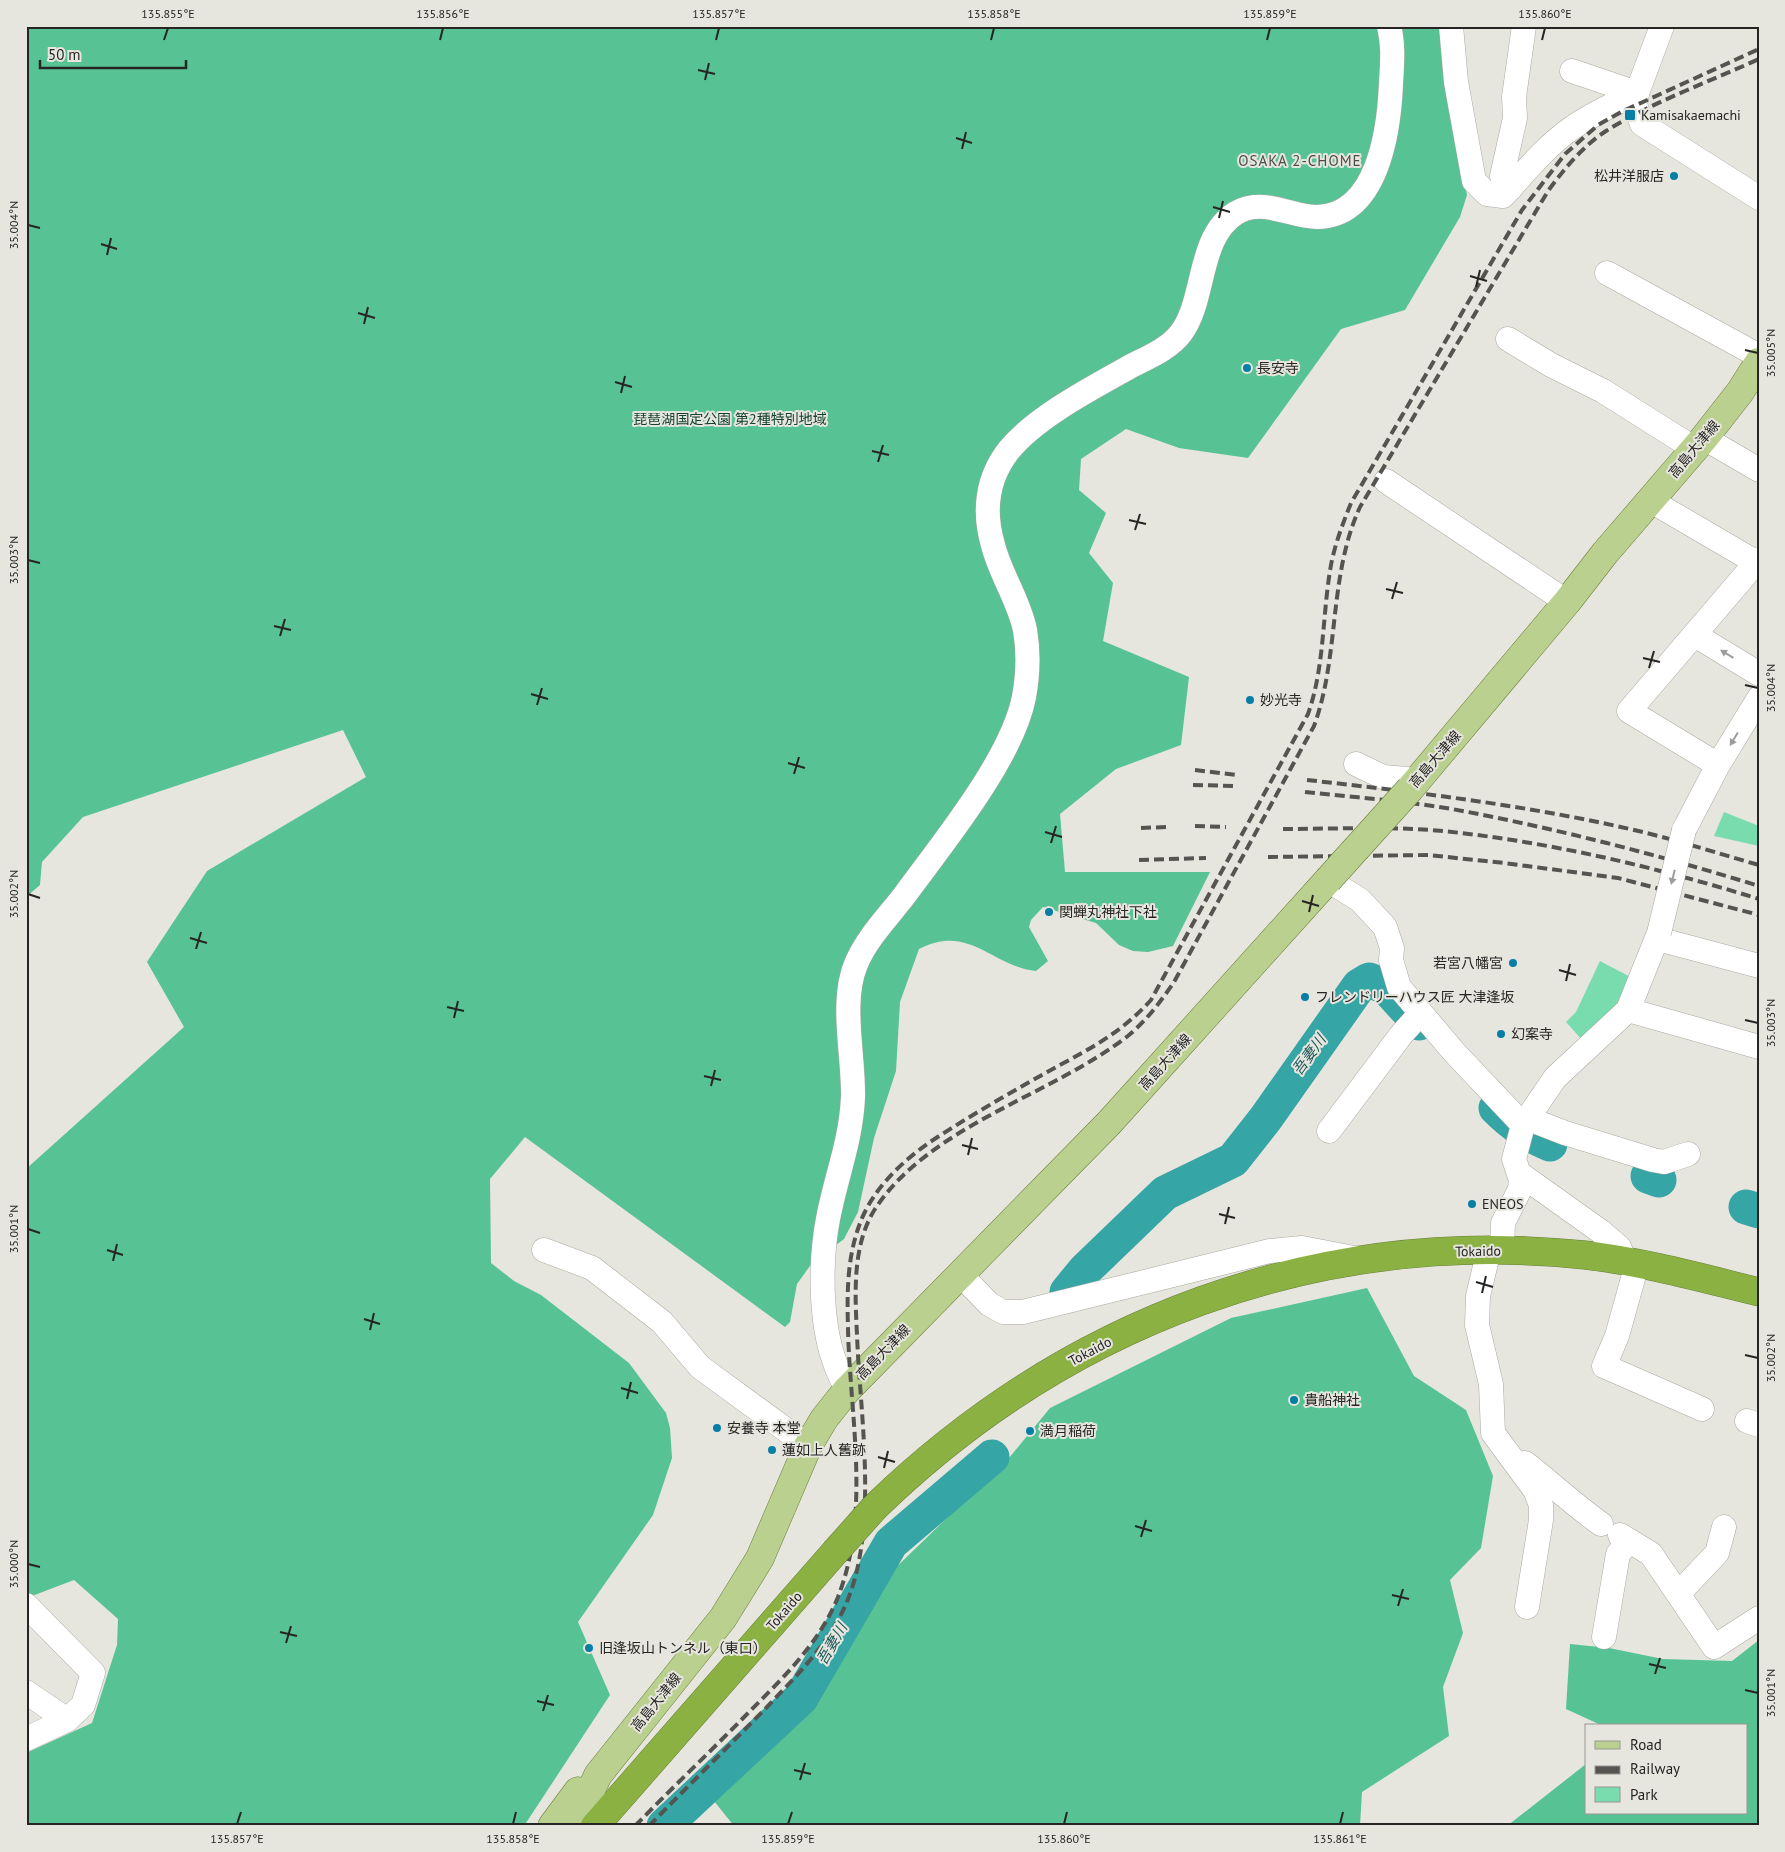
<svg xmlns="http://www.w3.org/2000/svg" width="1785" height="1852" font-family="'PT Sans','Noto Sans JP',sans-serif">
  <style>
    .green { fill: #78dcae }
    .forest { fill: #57c394 }
    .lines { fill: none; stroke-linecap: round; stroke-linejoin: round }
    .river { stroke: #36a5a5; stroke-width: 35 }
    .minor-casing { stroke: #abaaa3; stroke-width: 25 }
    .major-casing { stroke: #688038; stroke-width: 29 }
    .highway-casing { stroke: #688038; stroke-width: 29 }
    .minor { stroke: #fff; stroke-width: 24 }
    .major { stroke: #bad08e; stroke-width: 28 }
    .highway { stroke: #8cb143; stroke-width: 28 }
    .rail { stroke: #555451; stroke-width: 4; stroke-dasharray: 10 5; stroke-linecap: butt }
    .minor-bridge-casing { stroke: #abaaa3; stroke-width: 25; stroke-linecap: butt }
    .major-bridge-casing { stroke: #688038; stroke-width: 29; stroke-linecap: butt }
    .highway-bridge-casing { stroke: #688038; stroke-width: 29; stroke-linecap: butt }
    .minor-bridge { stroke: #fff; stroke-width: 24 }
    .major-bridge { stroke: #bad08e; stroke-width: 28 }
    .highway-bridge { stroke: #8cb143; stroke-width: 28 }
    .oneway { fill: #9d9d9c }
    .ticks { fill: none; stroke: #262523; stroke-width: 2 }
    .poi-dot { fill: #067ea5; stroke: #e6e5de; stroke-width: 2 }
    .labels { text-anchor: middle; stroke-width: 4; stroke-linejoin: round; paint-order: stroke }
    .poi-label { font-size: 14px; fill: #262523; stroke: #e6e5de; text-anchor: start }
    .park-label { font-size: 14px; fill: #14422f; stroke: #e6e5de }
    .street-label { font-size: 14px; fill: #262523; stroke: #e6e5de }
    .neighbourhood-label { font-size: 15px; letter-spacing: 1px; fill: #4e4e48; stroke: #e6e5de }
    .water-label { font-size: 15px; font-style: italic; fill: #205c5c; stroke: #e6e5de }
    .neatline { fill: none; stroke: #262523; stroke-width: 2 }
    .ticks-label { font-size: 12px; text-anchor: middle; fill: #262523 }
  </style>
  <rect width="100%" height="100%" fill="#e6e5de"/>
  <g class="green">
    <path d="M1724,812L1759,826V846L1714,836Z"/>
    <path d="M1600,961L1636,980L1630,991L1584,1042L1566,1022L1576,1012Z"/>
  </g>
  <g class="forest">
    <path d="M26,26H1439L1447,93L1467,195L1460,217L1405,310L1341,329L1248,458L1179,448L1126,429L1081,459L1079,490L1106,513L1089,553L1113,583L1103,641L1189,677L1181,745L1116,769L1060,814L1065,872H1210L1173,946L1148,952L1133,951L1119,945L1096,923L1043,907L1031,920L1029,927L1048,961L1036,971C991,966 969,923 919,949L900,1002L896,1071L874,1138L858,1212L844,1239L812,1263L797,1284L790,1322L785,1327L525,1137L490,1179L491,1263L514,1281L541,1295L629,1363L666,1413L670,1428L672,1458L653,1515L578,1622L610,1695L524,1826H26V1753L92,1723L117,1645L118,1619L74,1580L32,1596L26,1591V1169L184,1027L147,962L207,871L366,777L343,730L83,817L42,862L40,885L26,897Z"/>
    <path d="M1367,1288L1414,1376L1466,1410L1493,1476L1481,1548L1450,1580L1463,1633L1443,1687L1449,1736L1362,1792L1360,1826H734L714,1801L808,1712L886,1577L1009,1458L1050,1408L1231,1318Z"/>
    <path d="M1759,1640V1826H1507L1586,1764V1813H1746V1726H1603L1566,1709L1570,1644L1609,1648L1663,1659L1732,1661Z"/>
  </g>
  <g class="lines">
    <g class="river">
      <path d="M1496,1108C1513,1125 1528,1135 1550,1144"/>
      <path d="M1648,1176L1659,1180"/>
      <path d="M1746,1207L1759,1211"/>
      <path d="M1067,1292L1085,1270L1165,1193L1233,1160L1266,1118L1359,986L1369,980L1386,987L1419,1023"/>
      <path d="M664,1826L801,1698L891,1543L992,1457"/>
    </g>
    <defs>
      <g id="minor">
        <path d="M1451,26L1456,82L1474,181L1487,194L1503,196C1525,172 1546,146 1572,128C1592,114 1614,104 1637,93"/>
        <path d="M1662,26L1637,93L1635,105L1642,124L1759,198"/>
        <path d="M1572,71L1637,93"/>
        <path d="M1510,189L1502,176L1515,118L1514,97L1524,26"/>
        <path d="M1607,273L1759,356"/>
        <path d="M1508,339L1551,365L1603,391L1695,449"/>
        <path d="M1704,438L1759,470"/>
        <path d="M1386,481L1567,602"/>
        <path d="M1651,501L1759,564"/>
        <path d="M1695,635L1759,674"/>
        <path d="M1356,764L1383,777L1417,780"/>
        <path d="M1718,765L1629,711L1759,559"/>
        <path d="M1684,830L1718,765L1759,698"/>
        <path d="M1328,880L1360,900L1385,927L1392,948L1391,960L1399,987L1454,1052L1523,1125"/>
        <path d="M1658,939L1759,966"/>
        <path d="M1628,1010L1759,1047"/>
        <path d="M1526,1118L1565,1133L1653,1160L1664,1162L1688,1154"/>
        <path d="M1329,1131L1401,1035L1420,1014"/>
        <path d="M1520,1174L1600,1231L1619,1247L1626,1262"/>
        <path d="M544,1250L592,1268L662,1322L700,1367L808,1446"/>
        <path d="M1489,1250L1478,1296L1477,1325L1491,1384L1493,1433L1535,1490L1541,1505V1520L1527,1607"/>
        <path d="M1502,1250L1503,1223L1520,1189L1521,1180L1514,1159L1523,1125L1555,1078L1628,1010L1659,933"/>
        <path d="M1637,1264L1617,1336L1604,1366L1702,1409"/>
        <path d="M960,1274L989,1304L1003,1312H1023L1270,1251L1302,1248L1359,1259"/>
        <path d="M847,1390C842,1380 837,1370 834,1360C820,1320 820,1260 828,1219C836,1176 851,1142 853,1097C854,1056 840,1002 856,964C867,938 887,918 904,896C942,844 1012,759 1024,697C1028,675 1029,653 1025,630C1019,600 1000,574 993,545C983,511 987,478 1009,450C1037,416 1094,387 1133,365C1149,357 1170,348 1181,333C1206,300 1197,237 1236,213C1263,197 1291,217 1317,217C1378,216 1389,130 1391,84C1392,64 1394,46 1389,26"/>
        <path d="M1747,1421L1759,1425"/>
        <path d="M1525,1463C1551,1483 1574,1505 1601,1524"/>
        <path d="M1620,1535L1651,1554L1714,1647L1759,1618"/>
        <path d="M1679,1593L1717,1553L1724,1527"/>
        <path d="M26,1605L93,1673L83,1705L67,1720L26,1739"/>
        <path d="M1604,1637L1618,1554L1629,1541"/>
        <path d="M26,1692L67,1720"/>
      </g>
      <g id="major">
        <path d="M1410,789L1567,602L1605,553L1704,438L1740,392L1759,362"/>
        <path d="M552,1826L578,1791"/>
        <path d="M574,1826L598,1775L723,1618L760,1558L808,1446L824,1419L847,1390L1109,1123L1328,880"/>
      </g>
      <g id="highway">
        <path d="M875,1507C1067,1321 1317,1227 1585,1255C1644,1262 1702,1278 1759,1292"/>
        <path d="M595,1826L835,1552"/>
      </g>
    </defs>
    <use href="#minor" class="minor-casing"/>
    <use href="#major" class="major-casing"/>
    <use href="#highway" class="highway-casing"/>
    <use href="#minor" class="minor"/>
    <use href="#major" class="major"/>
    <use href="#highway" class="highway"/>
    <g class="rail">
      <path d="M1195,770L1237,775"/>
      <path d="M1307,780C1415,792 1524,805 1630,829C1674,839 1716,853 1759,865"/>
      <path d="M1193,785L1235,786"/>
      <path d="M1305,792C1354,797 1404,801 1452,809C1555,828 1659,855 1759,886"/>
      <path d="M1195,826L1226,827"/>
      <path d="M1141,828L1166,827"/>
      <path d="M1283,829C1336,829 1390,826 1443,831C1550,842 1656,867 1759,899"/>
      <path d="M1268,857L1428,855L1504,863L1618,878L1759,915"/>
      <path d="M1139,860L1206,858"/>
      <path d="M635,1826C673,1787 713,1749 751,1710C784,1677 820,1642 838,1597C871,1512 850,1417 848,1329C847,1294 847,1259 859,1226C871,1191 900,1163 930,1142C971,1115 1015,1090 1058,1066C1094,1047 1124,1030 1151,1000L1308,714C1325,666 1322,615 1331,565C1335,544 1343,523 1351,503L1522,210L1565,154L1598,125L1621,112L1759,49"/>
      <path d="M649,1826C688,1786 728,1747 767,1707C797,1675 828,1645 846,1604C879,1528 860,1416 857,1335C855,1294 852,1245 875,1209C930,1125 1053,1095 1129,1035C1147,1020 1161,1001 1174,982L1314,726C1340,655 1328,577 1360,507L1548,191C1564,169 1583,146 1606,131C1650,103 1711,81 1759,59"/>
    </g>
    <defs>
      <path id="minor-bridge" d="M1659,933L1684,830"/>
      <path id="major-bridge" d="M1328,880L1410,789"/>
      <path id="highway-bridge" d="M835,1552L875,1507"/>
    </defs>
    <use href="#minor-bridge" class="minor-bridge-casing"/>
    <use href="#major-bridge" class="major-bridge-casing"/>
    <use href="#highway-bridge" class="highway-bridge-casing"/>
    <use href="#minor-bridge" class="minor-bridge"/>
    <use href="#major-bridge" class="major-bridge"/>
    <use href="#highway-bridge" class="highway-bridge"/>
  </g>
  <defs><path id="oneway-solid" d="M-6-.8H1V-3.2L6.5 0L1 3.2V.8H-6Z" transform="scale(1.25)"/></defs>
  <g class="oneway">
    <use href="#oneway-solid" transform="translate(1727 654) rotate(-149)"/>
    <use href="#oneway-solid" transform="translate(1734 739) rotate(121)"/>
    <use href="#oneway-solid" transform="translate(1673 877) rotate(104)"/>
  </g>
  <path class="ticks" d="M164,40L168,28M440,40L443,28M716,40L719,28M991,40L994,28M1267,40L1270,28M1542,40L1545,28M698,70L715,74M705,80L709,63M956,138L972,143M962,149L966,132M1213,207L1230,212M1219,218L1223,201M28,225L40,228M101,244L117,249M107,255L111,238M1470,276L1487,281M1476,287L1480,270M358,313L375,318M364,324L368,307M1745,350L1758,353M615,382L632,387M621,393L625,376M872,451L889,455M878,462L883,445M1129,520L1146,524M1135,530L1140,514M28,560L40,563M1386,589L1403,593M1392,599L1397,582M274,626L291,630M280,636L285,619M1643,658L1660,662M1649,668L1654,651M1745,685L1758,688M531,694L548,699M537,705L542,688M788,763L805,768M794,774L799,757M1045,832L1062,837M1051,843L1056,826M28,894L40,898M1302,901L1319,906M1309,912L1313,895M190,938L207,943M196,949L201,932M1559,970L1576,975M1566,981L1570,964M447,1007L464,1011M454,1018L458,1001M1745,1020L1758,1023M704,1076L721,1080M711,1086L715,1070M962,1145L978,1149M968,1155L972,1138M1219,1214L1235,1218M1225,1224L1229,1207M28,1229L40,1233M107,1250L123,1255M113,1261L117,1244M1476,1282L1493,1287M1482,1293L1486,1276M364,1319L380,1324M370,1330L374,1313M1745,1355L1758,1358M621,1388L638,1393M627,1399L631,1382M878,1457L895,1462M884,1468L888,1451M1135,1526L1152,1531M1141,1537L1146,1520M28,1564L40,1567M1392,1595L1409,1599M1398,1606L1403,1589M280,1632L297,1636M286,1643L291,1626M1649,1664L1666,1668M1655,1674L1660,1658M1745,1690L1758,1693M537,1701L554,1705M543,1711L548,1695M794,1770L811,1774M800,1780L805,1763M237,1824L241,1812M513,1824L516,1812M788,1824L792,1812M1064,1824L1067,1812M1340,1824L1343,1812"/>
  <g class="poi-dot">
    <rect x="1624" y="109" width="12" height="12" rx="2.5"/>
    <circle cx="1674" cy="176" r="5"/>
    <circle cx="1247" cy="368" r="5"/>
    <circle cx="1250" cy="700" r="5"/>
    <circle cx="1049" cy="912" r="5"/>
    <circle cx="1513" cy="963" r="5"/>
    <circle cx="1305" cy="997" r="5"/>
    <circle cx="1501" cy="1034" r="5"/>
    <circle cx="1472" cy="1204" r="5"/>
    <circle cx="1294" cy="1400" r="5"/>
    <circle cx="717" cy="1428" r="5"/>
    <circle cx="1030" cy="1431" r="5"/>
    <circle cx="772" cy="1450" r="5"/>
    <circle cx="589" cy="1648" r="5"/>
  </g>
  <g class="labels">
    <g class="poi-label">
      <text x="1641" y="120">Kamisakaemachi</text>
      <text x="1664" y="181" text-anchor="end">松井洋服店</text>
      <text x="1257" y="373">長安寺</text>
      <text x="1260" y="705">妙光寺</text>
      <text x="1059" y="917">関蝉丸神社下社</text>
      <text x="1503" y="968" text-anchor="end">若宮八幡宮</text>
      <text x="1315" y="1002">フレンドリーハウス匠 大津逢坂</text>
      <text x="1511" y="1039">幻案寺</text>
      <text x="1482" y="1209">ENEOS</text>
      <text x="1304" y="1405">貴船神社</text>
      <text x="727" y="1433">安養寺 本堂</text>
      <text x="1040" y="1436">満月稲荷</text>
      <text x="782" y="1455">蓮如上人舊跡</text>
      <text x="599" y="1653">旧逢坂山トンネル（東口）</text>
    </g>
    <g class="park-label">
      <text x="730" y="424">琵琶湖国定公園 第2種特別地域</text>
    </g>
    <g class="street-label">
      <text transform="translate(1694 449) rotate(-50)" y="5">高島大津線</text>
      <text transform="translate(1435 759) rotate(-49)" y="5">高島大津線</text>
      <text transform="translate(1165 1062) rotate(-48)" y="5">高島大津線</text>
      <text transform="translate(1478 1251) rotate(-1)" y="5">Tokaido</text>
      <text transform="translate(1090 1351) rotate(-28)" y="5">Tokaido</text>
      <text transform="translate(883 1352) rotate(-46)" y="5">高島大津線</text>
      <text transform="translate(784 1611) rotate(-49)" y="5">Tokaido</text>
      <text transform="translate(656 1702) rotate(-51)" y="5">高島大津線</text>
    </g>
    <g class="neighbourhood-label">
      <text x="1300" y="166">OSAKA 2-CHOME</text>
    </g>
    <g class="water-label">
      <text transform="translate(1309 1055) rotate(-54)" y="5">吾妻川</text>
      <text transform="translate(832 1644) rotate(-60)" y="5">吾妻川</text>
    </g>
  </g>
  <rect width="1785" height="1852" fill="none" stroke="#e6e5de" stroke-width="55"/>
  <rect x="1585" y="1724" width="162" height="90" fill="#e6e5de" stroke="#999893"/>
  <rect x="1595" y="1741" width="25" height="8" fill="#bad08e" stroke="#999893"/>
  <text x="1630" y="1750" font-size="15" fill="#262523">Road</text>
  <rect x="1595" y="1766" width="25" height="8" fill="#555451" stroke="#999893"/>
  <text x="1630" y="1774" font-size="15" fill="#262523">Railway</text>
  <rect x="1595" y="1787" width="25" height="15" fill="#78dcae" stroke="#999893"/>
  <text x="1630" y="1800" font-size="15" fill="#262523">Park</text>
  <path d="M40 60v8h146v-8" fill="none" stroke="#262523" stroke-width="2.5"/>
  <text x="48" y="60" font-size="15" fill="#262523" stroke="#e6e5de" stroke-width="4" paint-order="stroke">50 m</text>
  <rect x="28" y="28" width="1730" height="1796" class="neatline"/>
  <g class="ticks-label">
    <text x="168" y="18">135.855°E</text>
    <text x="443" y="18">135.856°E</text>
    <text x="719" y="18">135.857°E</text>
    <text x="994" y="18">135.858°E</text>
    <text x="1270" y="18">135.859°E</text>
    <text x="1545" y="18">135.860°E</text>
    <text transform="translate(14 225) rotate(-90)" y="4">35.004°N</text>
    <text transform="translate(1771 353) rotate(-90)" y="4">35.005°N</text>
    <text transform="translate(14 560) rotate(-90)" y="4">35.003°N</text>
    <text transform="translate(1771 688) rotate(-90)" y="4">35.004°N</text>
    <text transform="translate(14 894) rotate(-90)" y="4">35.002°N</text>
    <text transform="translate(1771 1023) rotate(-90)" y="4">35.003°N</text>
    <text transform="translate(14 1229) rotate(-90)" y="4">35.001°N</text>
    <text transform="translate(1771 1358) rotate(-90)" y="4">35.002°N</text>
    <text transform="translate(14 1564) rotate(-90)" y="4">35.000°N</text>
    <text transform="translate(1771 1693) rotate(-90)" y="4">35.001°N</text>
    <text x="237" y="1843">135.857°E</text>
    <text x="513" y="1843">135.858°E</text>
    <text x="788" y="1843">135.859°E</text>
    <text x="1064" y="1843">135.860°E</text>
    <text x="1340" y="1843">135.861°E</text>
  </g>
</svg>
